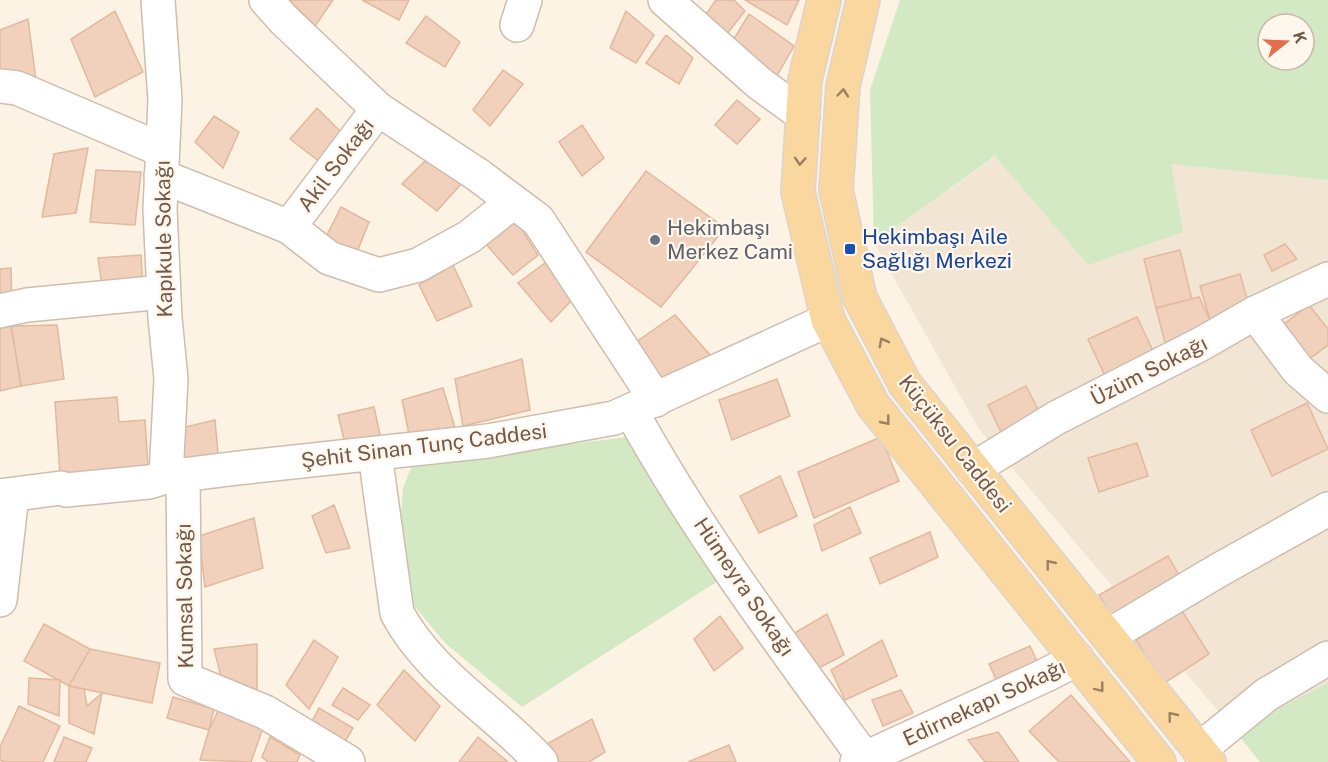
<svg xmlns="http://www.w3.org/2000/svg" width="1328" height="762" font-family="'Public Sans',sans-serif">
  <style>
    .residential { fill: #f3e5d3 }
    .green { fill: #d3e9c3; fill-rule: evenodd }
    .building { fill: #f1d1bc; stroke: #e3b89d; stroke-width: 1.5 }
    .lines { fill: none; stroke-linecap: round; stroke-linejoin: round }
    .minor-casing { stroke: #cfbdae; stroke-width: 36 }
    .major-casing { stroke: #dbd4d0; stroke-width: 36 }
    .minor { stroke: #fff; stroke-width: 33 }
    .major { stroke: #fad79e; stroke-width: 33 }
    .oneway { stroke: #9c7f63 }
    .worship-dot { fill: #6b7280; stroke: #fff7eb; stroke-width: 2 }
    .transit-dot { fill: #1a4fb4; stroke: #fff7eb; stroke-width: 2 }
    .labels { text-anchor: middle; stroke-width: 4.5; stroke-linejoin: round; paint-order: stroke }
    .street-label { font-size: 21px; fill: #74594a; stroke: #fff7eb }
    .worship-label { font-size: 21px; fill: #5b616d; stroke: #fff7eb; text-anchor: start }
    .transit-label { font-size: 21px; fill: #164399; stroke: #fff7eb; text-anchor: start }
  </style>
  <rect width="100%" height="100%" fill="#fcf3e4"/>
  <path class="residential" d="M996,156L1088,265L1171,163L1328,180V682L1236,732L979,429L874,243Z"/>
  <g class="green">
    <path d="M900,0H1328V180L1171,164L1183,232L1088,265L995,156L874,243L870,90ZM1268,24H1304V60H1268Z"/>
    <path d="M626,437L718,581L522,707L445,643L406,596L399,548L403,488L412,465Z"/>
    <path d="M1328,682V762H1260L1236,732Z"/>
  </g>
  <g class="building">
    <path d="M289,0H333L315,26Z"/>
    <path d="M362,0H409L399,20Z"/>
    <path d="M716,0H734L745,11L726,35L704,17Z"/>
    <path d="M745,0H799L787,25Z"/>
    <path d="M115,11L143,72L95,97L71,39Z"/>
    <path d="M626,11L654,35L636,63L610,48Z"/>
    <path d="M749,14L794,46L774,81L729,47Z"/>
    <path d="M426,16L460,42L445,67L406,43Z"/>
    <path d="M28,19L36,80L0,85V30Z"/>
    <path d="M666,35L693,58L679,84L646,63Z"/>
    <path d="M503,70L523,84L490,126L473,110Z"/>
    <path d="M737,100L760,119L737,144L715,125Z"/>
    <path d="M317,108L343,134L320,162L290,139Z"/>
    <path d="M214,116L239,132L223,168L195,142Z"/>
    <path d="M582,125L604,158L582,176L559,142Z"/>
    <path d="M88,148L76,213L42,217L54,154Z"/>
    <path d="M427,159L461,184L437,211L402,184Z"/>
    <path d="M96,170L141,172L135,225L90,222Z"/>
    <path d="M646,171L725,228L661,307L586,252Z"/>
    <path d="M341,207L369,222L353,262L322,245Z"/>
    <path d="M515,219L538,255L513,275L485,243Z"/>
    <path d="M1285,244L1297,259L1272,271L1264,255Z"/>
    <path d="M1180,250L1192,300L1156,308L1144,259Z"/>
    <path d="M141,255L143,289L103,293L98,258Z"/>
    <path d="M545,263L573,299L551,322L518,283Z"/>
    <path d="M453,265L472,306L437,321L419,285Z"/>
    <path d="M11,268L12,303H0V269Z"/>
    <path d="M1240,274L1250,309L1210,320L1200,286Z"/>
    <path d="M1199,297L1210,320L1167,350L1156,308Z"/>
    <path d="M1309,305L1328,329V345L1304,363L1278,329Z"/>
    <path d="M675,315L710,355L664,390L636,342Z"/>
    <path d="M1137,317L1154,353L1105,376L1088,339Z"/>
    <path d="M57,325L64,379L21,386L11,326Z"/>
    <path d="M11,326L21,386L0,391V328Z"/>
    <path d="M522,359L530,410L463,426L455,379Z"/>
    <path d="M777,379L790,416L732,440L719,400Z"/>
    <path d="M1026,386L1041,415L1002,434L988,405Z"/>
    <path d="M443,388L456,431L411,444L402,400Z"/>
    <path d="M117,397L119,422L145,420L149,482L61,488L55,402Z"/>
    <path d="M1307,403L1328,449L1272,476L1251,430Z"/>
    <path d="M374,407L380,435L345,443L338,415Z"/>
    <path d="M215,420L219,464L174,468L177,429Z"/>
    <path d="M881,437L899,481L814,518L798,472Z"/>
    <path d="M1137,443L1148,476L1099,492L1088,458Z"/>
    <path d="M780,476L797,516L759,533L740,496Z"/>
    <path d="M334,505L350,548L326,553L312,516Z"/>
    <path d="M850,507L861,533L822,551L814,525Z"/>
    <path d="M254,518L263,568L205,587L199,536Z"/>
    <path d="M930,532L938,557L880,584L870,558Z"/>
    <path d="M1168,556L1184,584L1116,623L1099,595Z"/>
    <path d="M1182,611L1209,654L1163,684L1136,640Z"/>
    <path d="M827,614L844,655L813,671L791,635Z"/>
    <path d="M720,616L743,648L714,671L694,639Z"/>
    <path d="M44,624L90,649L69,686L24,661Z"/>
    <path d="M314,640L338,657L309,709L286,685Z"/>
    <path d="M882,640L897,676L845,700L831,670Z"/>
    <path d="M257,644V690L221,676L214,649Z"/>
    <path d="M1030,646L1041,670L1000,688L989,664Z"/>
    <path d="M90,649L160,663L152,703L69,686Z"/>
    <path d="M404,670L440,706L415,741L377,705Z"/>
    <path d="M29,678L60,680L59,716L28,704Z"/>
    <path d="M69,686L84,689L87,706L102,693L94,734L69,723Z"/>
    <path d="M343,688L370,705L358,720L332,705Z"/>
    <path d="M901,690L913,713L883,726L872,700Z"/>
    <path d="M1071,695L1130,762H1059L1029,731Z"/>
    <path d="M173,697L214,709L209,730L167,718Z"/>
    <path d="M19,706L60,726L43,762H4L0,760V747Z"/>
    <path d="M319,708L353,728L338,753L306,733Z"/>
    <path d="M219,709L264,725L251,762L200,760L209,730Z"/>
    <path d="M592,719L605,752L589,762H555L545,745Z"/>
    <path d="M998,732L1019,762H985L968,740Z"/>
    <path d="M64,737L92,748L86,762H54Z"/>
    <path d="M270,737L300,755L297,762H268L262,757Z"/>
    <path d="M478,737L508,762H459Z"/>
    <path d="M729,745L736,762H688Z"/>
  </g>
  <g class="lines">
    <defs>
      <g id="minor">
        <path d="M158,0L165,100L160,209L165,318L171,379L166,477"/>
        <path d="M266,0L284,20L378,109L478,175L538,220L656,400"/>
        <path d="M665,0L759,83L803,115"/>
        <path d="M517,25L525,0"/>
        <path d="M0,86L17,88L162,150"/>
        <path d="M161,176L289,227L378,109"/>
        <path d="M289,227L329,258L379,275L418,265L469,237L513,202"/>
        <path d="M0,311L27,305L163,292"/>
        <path d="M1255,313L1298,370L1328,396"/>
        <path d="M631,411C698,533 783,646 865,759"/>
        <path d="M375,454L397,613C430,675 495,711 541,762"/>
        <path d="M973,469L1056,418L1201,344L1255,313L1328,279"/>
        <path d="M183,475L185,679L265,712L348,762"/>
        <path d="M0,496L61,488L66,490L149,482L166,477L238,468L488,441L614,418L828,320"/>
        <path d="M0,600L12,495"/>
        <path d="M1108,636L1219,570L1328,509"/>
        <path d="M1199,750L1266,695L1328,658"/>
        <path d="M857,762L1046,675L1077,659"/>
      </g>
      <g id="major">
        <path d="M824,0L805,80L798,192L828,320L873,405L1159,762"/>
        <path d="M863,0L843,86L836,190L860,298L905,384L1209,762"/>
      </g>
    </defs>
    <use href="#minor" class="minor-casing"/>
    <use href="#major" class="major-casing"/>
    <use href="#minor" class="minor"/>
    <use href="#major" class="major"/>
  </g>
  <defs><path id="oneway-chevron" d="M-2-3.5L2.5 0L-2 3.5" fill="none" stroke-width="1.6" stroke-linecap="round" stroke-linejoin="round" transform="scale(1.5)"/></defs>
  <g class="oneway">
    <use href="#oneway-chevron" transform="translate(843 93) rotate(-85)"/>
    <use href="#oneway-chevron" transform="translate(800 161) rotate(94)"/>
    <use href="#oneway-chevron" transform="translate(883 342) rotate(-118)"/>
    <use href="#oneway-chevron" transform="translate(886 421) rotate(51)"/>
    <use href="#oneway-chevron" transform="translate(1050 564) rotate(-129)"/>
    <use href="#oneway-chevron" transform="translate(1100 688) rotate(52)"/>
    <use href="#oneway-chevron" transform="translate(1172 716) rotate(-129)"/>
  </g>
  <circle class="worship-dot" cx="655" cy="240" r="6"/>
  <rect class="transit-dot" x="844" y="243" width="12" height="12" rx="3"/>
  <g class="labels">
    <g class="street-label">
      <text transform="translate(336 165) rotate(-53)" y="7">Akil Sokağı</text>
      <text transform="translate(164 239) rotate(-91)" y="7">Kapıkule Sokağı</text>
      <text transform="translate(1149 371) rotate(-27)" y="7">Üzüm Sokağı</text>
      <text transform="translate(955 444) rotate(52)" y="7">Küçüksu Caddesi</text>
      <text transform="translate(424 446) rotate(-7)" y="7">Şehit Sinan Tunç Caddesi</text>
      <text transform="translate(744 587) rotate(56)" y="7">Hümeyra Sokağı</text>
      <text transform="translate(185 596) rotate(-91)" y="7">Kumsal Sokağı</text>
      <text transform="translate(984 703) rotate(-25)" y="7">Edirnekapı Sokağı</text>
    </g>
    <g class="worship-label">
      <text x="667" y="235">Hekimbaşı<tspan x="667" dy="24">Merkez Cami</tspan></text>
    </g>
    <g class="transit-label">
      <text x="862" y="244">Hekimbaşı Aile<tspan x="862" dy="24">Sağlığı Merkezi</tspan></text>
    </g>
  </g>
  <g transform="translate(1286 42) rotate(72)"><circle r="28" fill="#fff7eb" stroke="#c7b8ab" stroke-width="1.5"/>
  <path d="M0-4.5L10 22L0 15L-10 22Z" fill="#e46d4b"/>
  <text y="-9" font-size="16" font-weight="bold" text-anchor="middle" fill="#74594a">K</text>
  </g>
</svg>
